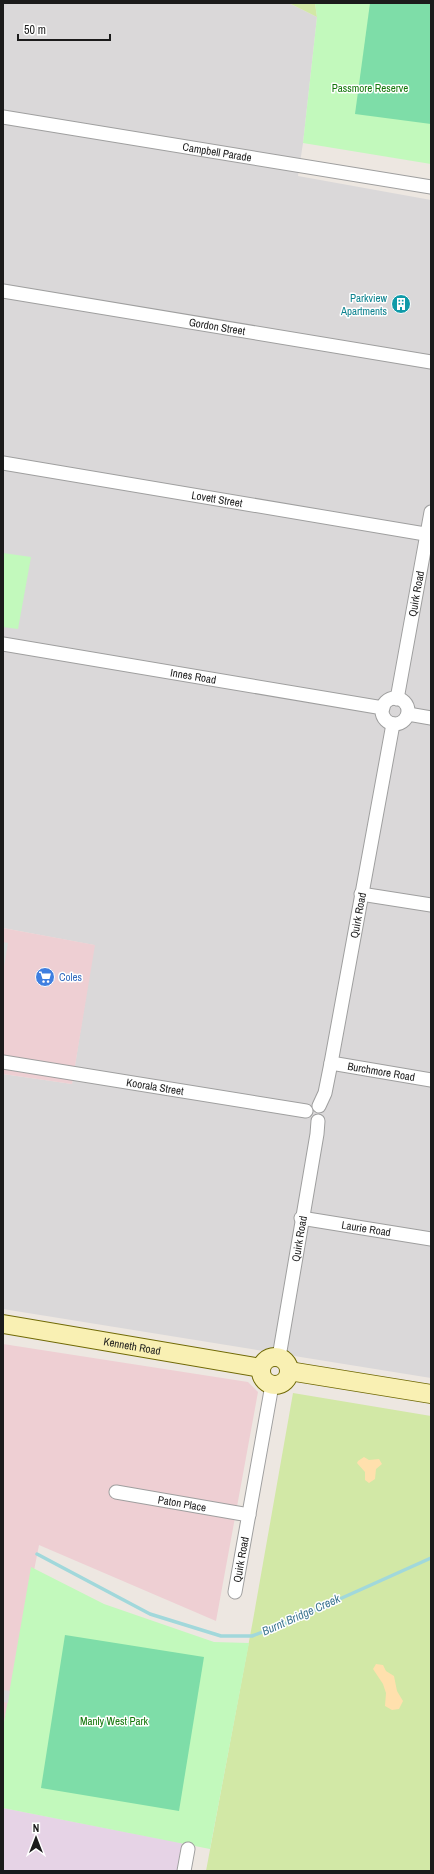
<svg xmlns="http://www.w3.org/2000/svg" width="434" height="1874" font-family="'Archivo Narrow',sans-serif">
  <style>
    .residential { fill: #dad8d9 }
    .commercial { fill: #eecfd3 }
    .industrial { fill: #e6d3e6 }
    .grass { fill: #d2e8a6 }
    .sand { fill: #ffe0ad }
    .park { fill: #c2f9bc }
    .pitch { fill: #7edda8 }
    .parking { fill: #dbdbdb }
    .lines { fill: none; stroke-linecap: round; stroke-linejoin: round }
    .stream { stroke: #a1d8db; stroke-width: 3.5 }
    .minor-casing { stroke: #9f9f9f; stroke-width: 15 }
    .secondary-casing { stroke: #706905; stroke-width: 20 }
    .minor { stroke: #fff; stroke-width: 13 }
    .secondary { stroke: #f9f0b3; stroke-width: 18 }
    .labels { text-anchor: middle; stroke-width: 3; stroke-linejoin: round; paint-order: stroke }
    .park-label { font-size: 11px; fill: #15770c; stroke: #fff }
    .street-label { font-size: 11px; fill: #1b1b1b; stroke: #fff }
    .culture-label { font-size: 11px; fill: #0d838f; stroke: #fff; text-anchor: end }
    .shop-label { font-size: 11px; fill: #366cbe; stroke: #fff; text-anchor: start }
    .water-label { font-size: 12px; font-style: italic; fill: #417893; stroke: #fff }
  </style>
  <rect width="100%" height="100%" fill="#ede7e1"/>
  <path class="residential" d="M3,3H289L317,17L303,143L298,176L431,200V1378L3,1309V1074L72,1084L94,945L3,928Z"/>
  <g class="commercial">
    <path d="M3,928L95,945L72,1084L3,1074Z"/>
    <path d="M3,1344L248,1382L258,1392L216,1621L39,1545L3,1728Z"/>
  </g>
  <path class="industrial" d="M3,1808L182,1843L177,1871H3Z"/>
  <g class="grass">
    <path d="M289,3H315L317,17Z"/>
    <path d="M293,1393L431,1416V1871H206L253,1620Z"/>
  </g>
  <g class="sand">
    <path d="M364,1457L369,1460L379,1459L382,1464L376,1469L375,1479L369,1483L365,1480V1472L357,1463L358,1461Z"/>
    <path d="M376,1664L383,1665L386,1671L394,1676L397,1691L403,1701L399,1709L392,1710L385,1706L386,1693L383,1684L373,1669Z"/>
  </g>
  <g class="park">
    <path d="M315,3H431V164L303,143L317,17Z"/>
    <path d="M3,553L31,557L18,629L3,627Z"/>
    <path d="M31,1567L104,1604L214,1642L249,1643L210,1849L3,1808V1728Z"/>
  </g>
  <g class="pitch">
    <path d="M370,3H431V124L355,114Z"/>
    <path d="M65,1635L204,1657L179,1811L41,1788Z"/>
  </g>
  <g class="parking">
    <path d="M3,942L8,943L3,972Z"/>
    <path d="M3,1690L10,1691L8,1703L3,1702Z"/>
  </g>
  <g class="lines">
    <path class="stream" d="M37,1554L150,1614L221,1636H252L284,1624L431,1558"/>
    <defs>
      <g id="minor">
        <path id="s1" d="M3,117L431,187"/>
        <path id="s2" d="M3,291L431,362"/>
        <path id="s3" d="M3,463L431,535"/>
        <path id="s4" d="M3,644L383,708"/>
        <circle cx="395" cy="711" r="13"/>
        <path id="s5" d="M397,699L431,512"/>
        <path d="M408,714L431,718"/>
        <path d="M361,894L431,905"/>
        <path id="s6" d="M3,1062L306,1111"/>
        <path id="s7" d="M331,1063L431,1080"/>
        <path id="s8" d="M319,1106L325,1093L331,1063L393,724"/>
        <path id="s9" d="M301,1218L431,1239"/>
        <path id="s10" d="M279,1357L317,1134L318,1121"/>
        <path id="s11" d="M116,1492L249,1515"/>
        <path id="s12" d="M235,1592L272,1385"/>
        <path d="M184,1871L188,1849"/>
      </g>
      <g id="secondary">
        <path id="s13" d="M3,1324L261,1368"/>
        <circle cx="275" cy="1371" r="14"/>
        <path d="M289,1371L431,1394"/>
      </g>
    </defs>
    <use href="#minor" class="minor-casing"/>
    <use href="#secondary" class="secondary-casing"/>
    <use href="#minor" class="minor"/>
    <use href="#secondary" class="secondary"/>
  </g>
  <defs>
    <symbol id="building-disc" viewBox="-11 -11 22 22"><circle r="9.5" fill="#0f9aa8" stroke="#fff"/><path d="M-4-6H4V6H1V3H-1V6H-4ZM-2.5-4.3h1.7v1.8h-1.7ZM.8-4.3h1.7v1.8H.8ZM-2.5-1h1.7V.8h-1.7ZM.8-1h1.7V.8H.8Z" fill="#fff"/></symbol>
    <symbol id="supermarket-disc" viewBox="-11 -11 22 22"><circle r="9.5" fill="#3f7fe0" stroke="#fff"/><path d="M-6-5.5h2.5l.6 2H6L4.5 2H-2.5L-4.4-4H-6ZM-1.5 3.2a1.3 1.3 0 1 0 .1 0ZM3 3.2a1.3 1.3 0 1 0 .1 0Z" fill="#fff"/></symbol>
  </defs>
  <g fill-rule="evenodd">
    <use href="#building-disc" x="390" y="293" width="22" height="22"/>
    <use href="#supermarket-disc" x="34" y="966" width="22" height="22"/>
  </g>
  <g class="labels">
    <g class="park-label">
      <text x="370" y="92">Passmore Reserve</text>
      <text x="114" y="1725">Manly West Park</text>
    </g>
    <g class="street-label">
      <text dy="4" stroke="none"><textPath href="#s1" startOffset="217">Campbell Parade</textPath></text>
      <text dy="4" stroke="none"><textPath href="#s2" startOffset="217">Gordon Street</textPath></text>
      <text dy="4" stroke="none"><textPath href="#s3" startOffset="217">Lovett Street</textPath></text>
      <text dy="4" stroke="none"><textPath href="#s5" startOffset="107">Quirk Road</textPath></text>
      <text dy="4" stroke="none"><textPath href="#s4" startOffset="193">Innes Road</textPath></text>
      <text dy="4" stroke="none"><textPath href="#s8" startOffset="195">Quirk Road</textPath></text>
      <text dy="4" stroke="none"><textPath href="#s7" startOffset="51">Burchmore Road</textPath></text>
      <text dy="4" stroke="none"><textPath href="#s6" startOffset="154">Koorala Street</textPath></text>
      <text dy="4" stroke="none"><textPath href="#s9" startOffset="66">Laurie Road</textPath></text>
      <text dy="4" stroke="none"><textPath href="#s10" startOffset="120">Quirk Road</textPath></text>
      <text dy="4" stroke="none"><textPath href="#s13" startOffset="131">Kenneth Road</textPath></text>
      <text dy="4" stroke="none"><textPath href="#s11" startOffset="67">Paton Place</textPath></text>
      <text dy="4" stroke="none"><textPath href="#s12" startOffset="33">Quirk Road</textPath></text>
    </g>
    <g class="culture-label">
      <text x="387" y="302">Parkview<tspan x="387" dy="13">Apartments</tspan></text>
    </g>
    <g class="shop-label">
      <text x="59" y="981">Coles</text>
    </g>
    <g class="water-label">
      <text transform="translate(301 1615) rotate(-24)" y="4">Burnt Bridge Creek</text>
    </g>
  </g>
  <rect width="434" height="1874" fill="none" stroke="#1b1b1b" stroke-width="8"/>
  <g transform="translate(36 1838)" stroke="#ffffff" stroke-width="3" paint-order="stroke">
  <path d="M0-3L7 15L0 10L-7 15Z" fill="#1b1b1b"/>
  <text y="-6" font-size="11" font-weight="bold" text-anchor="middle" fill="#1b1b1b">N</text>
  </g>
  <path d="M18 34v6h92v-6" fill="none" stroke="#1b1b1b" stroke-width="2"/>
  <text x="24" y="34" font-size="12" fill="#1b1b1b" stroke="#ffffff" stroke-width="3" paint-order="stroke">50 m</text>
</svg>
